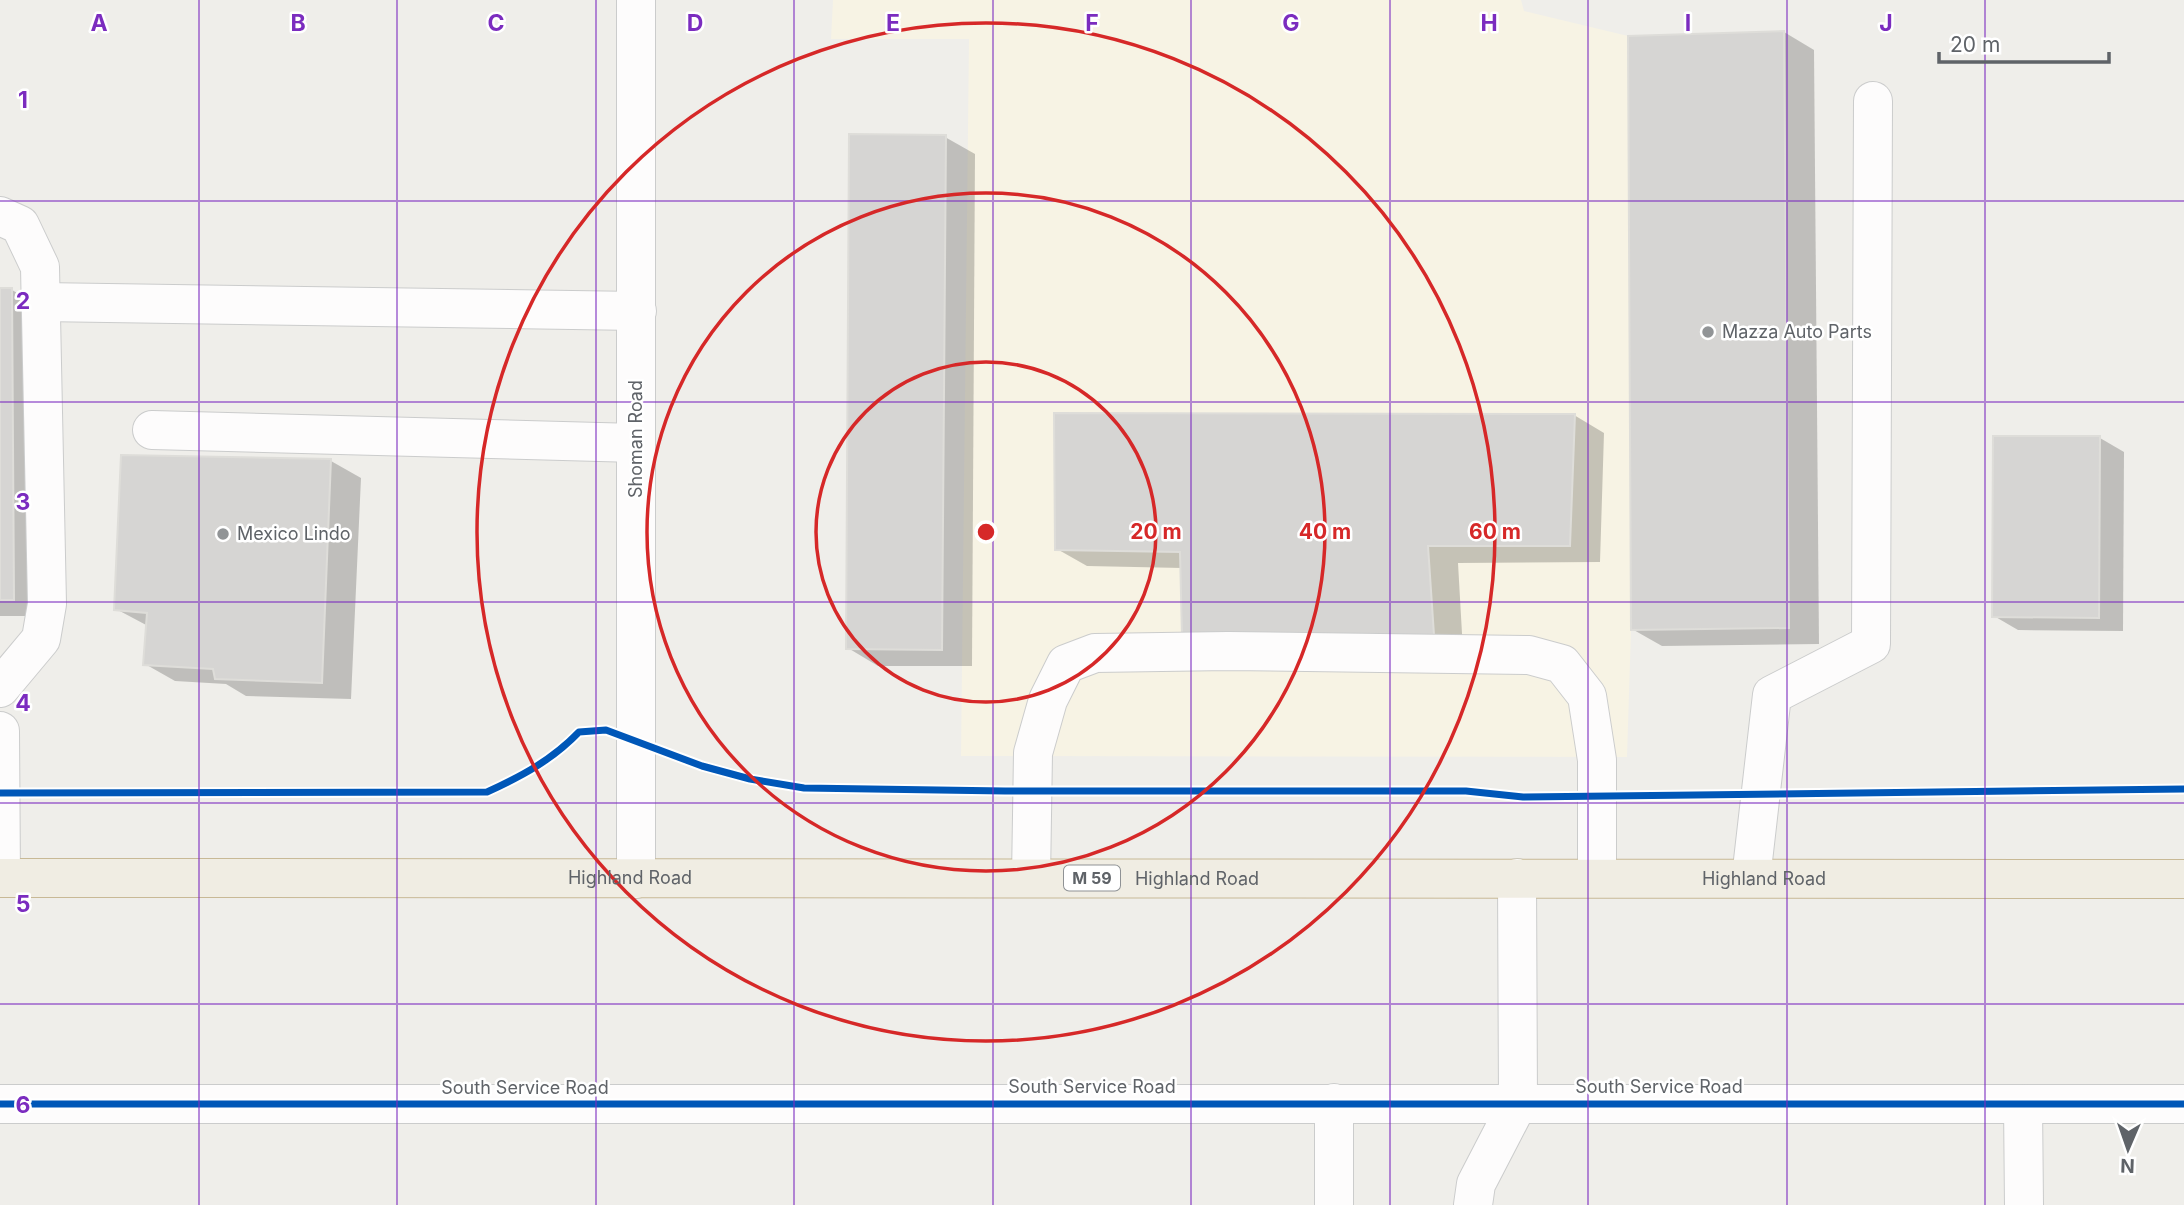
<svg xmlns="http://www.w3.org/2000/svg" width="2184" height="1205" font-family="Inter,sans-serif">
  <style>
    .commercial { fill: #f7f3e4 }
    .shadow { fill: #0003 }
    .building { fill: #d6d5d3; stroke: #deddd9; stroke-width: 2 }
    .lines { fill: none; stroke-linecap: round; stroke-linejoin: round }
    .minor-casing { stroke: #cbcccc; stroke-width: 40 }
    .highway-casing { stroke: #c8b996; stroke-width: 40 }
    .minor { stroke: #fdfcfc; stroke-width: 38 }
    .highway { stroke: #f0ede3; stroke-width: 38 }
    .cycleway-casing { stroke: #fff; stroke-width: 11 }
    .cycleway { stroke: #0057b8; stroke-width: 7 }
    .grid { fill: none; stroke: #7b2cbf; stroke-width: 2; stroke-opacity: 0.55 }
    .ring { fill: none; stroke: #d62828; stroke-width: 3.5 }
    .poi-dot { fill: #919496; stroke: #fff; stroke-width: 2.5 }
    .labels { text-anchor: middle; stroke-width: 5; stroke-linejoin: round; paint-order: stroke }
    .shield { fill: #fff; stroke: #8f9295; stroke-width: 2 }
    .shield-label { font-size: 16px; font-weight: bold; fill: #5f6368 }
    .poi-label { font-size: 18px; fill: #5f6368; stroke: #fff; text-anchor: start }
    .street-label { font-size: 18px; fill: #5f6368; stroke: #fff }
    .grid-label { font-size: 23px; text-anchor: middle; font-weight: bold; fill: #7b2cbf; stroke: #fff; stroke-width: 5; stroke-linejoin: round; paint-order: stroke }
    .centre { fill: #d62828; stroke: #fff; stroke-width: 3.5 }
    .ring-label { font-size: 21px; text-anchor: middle; font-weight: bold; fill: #d62828; stroke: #fff; stroke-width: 5; stroke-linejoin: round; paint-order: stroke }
  </style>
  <rect width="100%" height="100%" fill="#efeeea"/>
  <path class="commercial" d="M833,0H1521L1524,11L1628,36L1631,630L1627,757L961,756L969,39H831Z"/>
  <g class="shadow">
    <path d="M1784,32L1814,50L1819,644L1662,646L1632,629L1629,38Z"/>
    <path d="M945,137L975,154L972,666H878L848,648Z"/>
    <path d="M0,290H12L42,307L44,616H0Z"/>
    <path d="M1574,415L1604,433L1600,562L1458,563L1463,651L1182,568L1087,566L1057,549Z"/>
    <path d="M2100,438L2124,452L2123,631L2018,630L1994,616Z"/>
    <path d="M123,457L331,461L361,478L351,699L246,696L226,684L175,681L145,664L148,626L116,609Z"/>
  </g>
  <g class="building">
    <path d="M1784,31L1789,628L1631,630L1628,36Z"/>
    <path d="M849,134L946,135L942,650L846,649Z"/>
    <path d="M0,288H12L14,600H0Z"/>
    <path d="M1054,413L1575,414L1570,546H1428L1434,635L1182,637L1180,552L1055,550Z"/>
    <path d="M1993,436H2100L2099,618L1992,617Z"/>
    <path d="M121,455L331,459L322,683L215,679L213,669L143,665L147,613L114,610Z"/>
  </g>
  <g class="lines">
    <defs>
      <g id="minor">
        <path d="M0,216L20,225L40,267L47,604L41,639L0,688"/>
        <path d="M41,302L637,311"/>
        <path d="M152,430L636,443"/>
        <path d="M0,731L1,878"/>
        <path d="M1031,878L1033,753L1048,700L1066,664L1095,653L1228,651L1529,655L1562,664L1587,696L1597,760V878"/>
        <path d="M1751,878L1772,695L1871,644L1873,101"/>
        <path d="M636,879V0"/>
        <path d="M1334,1103V1205"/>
        <path d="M0,1104H2184"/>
        <path d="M2023,1104L2024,1205"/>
        <path d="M1473,1205L1476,1184L1518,1103L1517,878"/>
      </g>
      <g id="highway">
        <path id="s1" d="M0,878L2184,879"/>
      </g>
    </defs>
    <use href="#minor" class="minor-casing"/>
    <use href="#highway" class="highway-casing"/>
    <use href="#minor" class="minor"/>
    <use href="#highway" class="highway"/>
    <defs>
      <g id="cycleway">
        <path d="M0,793L487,792C522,776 552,760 579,732L606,730L702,766L750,779L804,788L1005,791H1466L1523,797L2184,789"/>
        <path d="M0,1104H2184"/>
      </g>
    </defs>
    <use href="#cycleway" class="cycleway-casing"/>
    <use href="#cycleway" class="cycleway"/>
  </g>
  <path class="grid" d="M199,0V1205M397,0V1205M596,0V1205M794,0V1205M993,0V1205M1191,0V1205M1390,0V1205M1588,0V1205M1787,0V1205M1985,0V1205M0,201H2184M0,402H2184M0,602H2184M0,803H2184M0,1004H2184"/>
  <g class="ring">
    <circle cx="986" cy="532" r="170"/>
    <circle cx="986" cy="532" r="339"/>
    <circle cx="986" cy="532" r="509"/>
  </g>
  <g class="poi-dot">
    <circle cx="1708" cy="332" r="7"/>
    <circle cx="223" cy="534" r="7"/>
  </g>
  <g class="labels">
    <rect class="shield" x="1064" y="865.5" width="56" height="25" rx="5"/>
    <g class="shield-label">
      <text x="1092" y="884">M 59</text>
    </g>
    <g class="poi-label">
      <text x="1722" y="338">Mazza Auto Parts</text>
      <text x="237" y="540">Mexico Lindo</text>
    </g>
    <g class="street-label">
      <text transform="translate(636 439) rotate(-90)" y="6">Shoman Road</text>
      <text dy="6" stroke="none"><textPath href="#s1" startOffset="1197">Highland Road</textPath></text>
      <text dy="6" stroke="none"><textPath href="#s1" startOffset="1764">Highland Road</textPath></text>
      <text dy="6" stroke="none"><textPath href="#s1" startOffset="630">Highland Road</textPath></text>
      <text x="1092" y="1093">South Service Road</text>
      <text x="1659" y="1093">South Service Road</text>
      <text x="525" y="1094">South Service Road</text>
    </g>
  </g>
  <g class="grid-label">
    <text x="99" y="31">A</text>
    <text x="298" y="31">B</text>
    <text x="496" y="31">C</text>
    <text x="695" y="31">D</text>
    <text x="893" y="31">E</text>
    <text x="1092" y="31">F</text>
    <text x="1291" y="31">G</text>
    <text x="1489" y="31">H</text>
    <text x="1688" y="31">I</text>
    <text x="1886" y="31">J</text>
    <text x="23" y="108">1</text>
    <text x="23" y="309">2</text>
    <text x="23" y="510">3</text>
    <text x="23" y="711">4</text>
    <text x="23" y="912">5</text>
    <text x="23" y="1113">6</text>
  </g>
  <circle cx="986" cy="532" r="10" class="centre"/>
  <g class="ring-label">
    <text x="1156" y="539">20 m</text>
    <text x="1325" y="539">40 m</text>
    <text x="1495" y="539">60 m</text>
  </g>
  <g transform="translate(2128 1149) rotate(182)" stroke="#ffffff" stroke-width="5" paint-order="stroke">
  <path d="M0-5L12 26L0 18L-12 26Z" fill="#5f6368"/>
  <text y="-10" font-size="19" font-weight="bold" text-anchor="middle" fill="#5f6368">N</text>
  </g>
  <path d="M1939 52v10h170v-10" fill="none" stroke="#5f6368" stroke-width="3.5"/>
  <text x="1950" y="52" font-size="21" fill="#5f6368" stroke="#ffffff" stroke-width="5" paint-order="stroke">20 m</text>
</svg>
